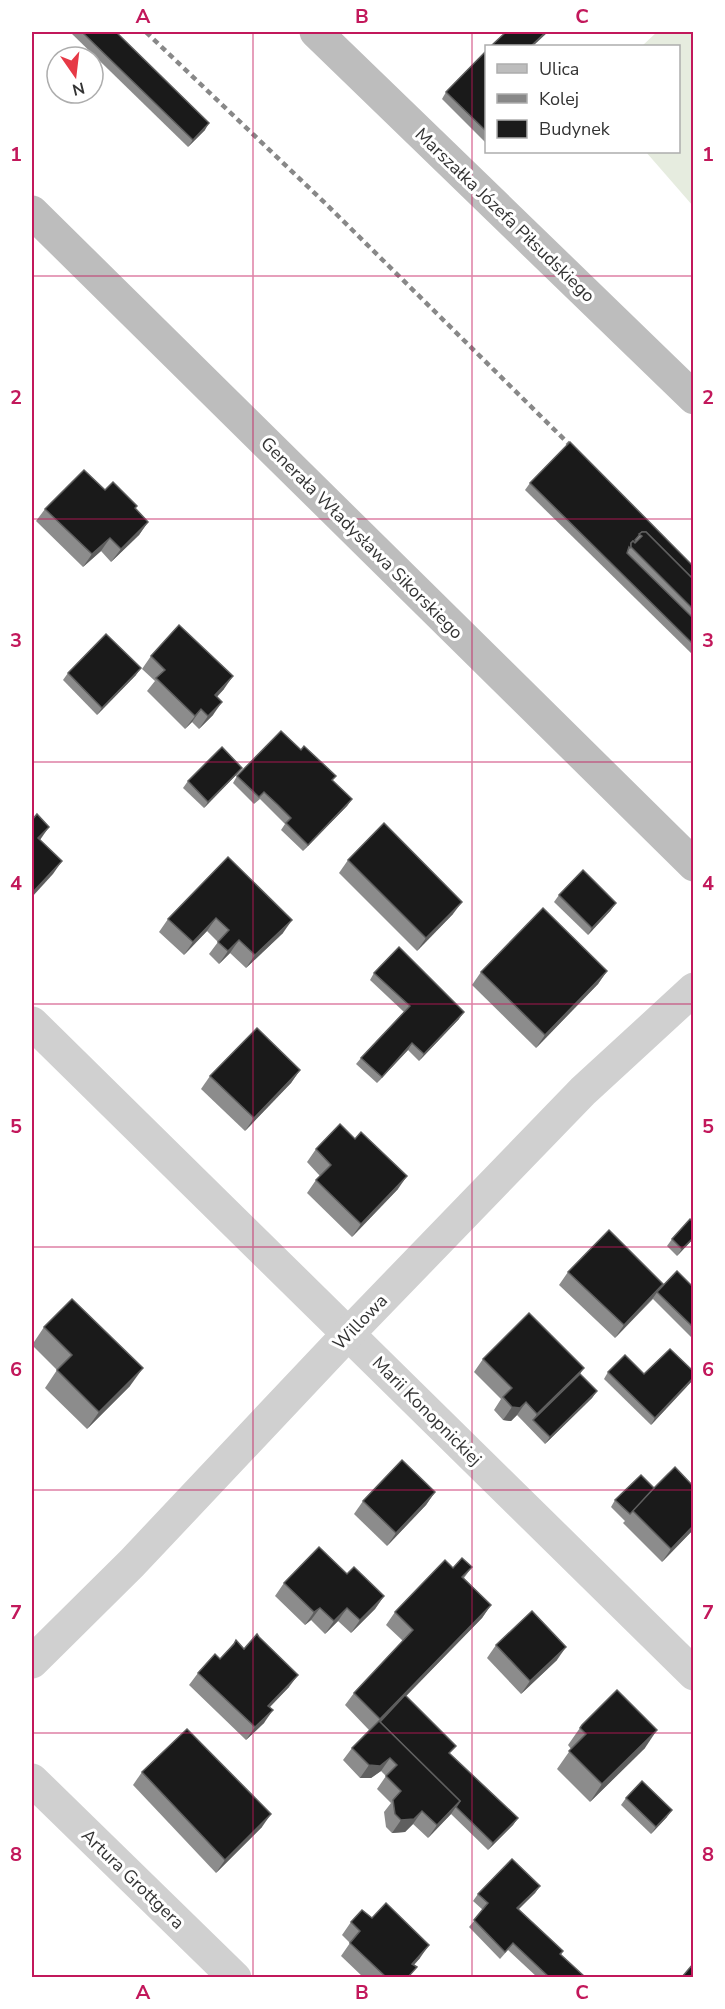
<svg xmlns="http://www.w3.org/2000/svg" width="725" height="2009" font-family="'Nunito Sans',sans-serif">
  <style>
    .green { fill: #e6ecdf }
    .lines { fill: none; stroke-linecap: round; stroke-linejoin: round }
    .street { stroke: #d0d0d0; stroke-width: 33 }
    .secondary { stroke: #bdbdbd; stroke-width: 33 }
    .rail { stroke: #888; stroke-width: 4.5; stroke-dasharray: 6 4.5; stroke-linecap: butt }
    .wall { fill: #8c8c8c }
    .shaded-wall { fill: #5f5f5f }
    .building { fill: #1a1a1a; stroke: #5f5f5f; stroke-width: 1.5 }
    .grid { fill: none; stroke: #c2185b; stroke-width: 1.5; stroke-opacity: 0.55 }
    .labels { text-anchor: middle; stroke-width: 6; stroke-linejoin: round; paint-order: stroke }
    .street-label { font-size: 18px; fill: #333; stroke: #fff }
    .neatline { fill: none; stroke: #c2185b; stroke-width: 2 }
    .grid-label { font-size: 20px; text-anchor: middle; font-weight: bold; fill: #c2185b }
  </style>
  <rect width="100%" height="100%" fill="#fff"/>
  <path class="green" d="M657,32H693V206L646,152H678V46H642Z"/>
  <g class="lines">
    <g class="street">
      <path d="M32,1023L694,1674"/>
      <path d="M32,1662L132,1563L348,1334L583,1091L694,989"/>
      <path d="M32,1780L235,1978"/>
    </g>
    <g class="secondary">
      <path d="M316,32L694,398"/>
      <path d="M32,212L694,865"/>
    </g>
    <path class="rail" d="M146,32L326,204L580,455"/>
  </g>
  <g class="wall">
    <path d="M70,32H116L205,130L188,147Z"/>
    <path d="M486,51V143L442,99L446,92Z"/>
    <path d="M570,442L693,566V655L525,490L530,483Z"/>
    <path d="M105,490L136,509L148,522L139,535L111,562L101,551L83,567L36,521L45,509Z"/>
    <path d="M151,656L224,689L217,697L213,715L199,729L192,722L185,729L147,691L155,681L142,669Z"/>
    <path d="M68,673L136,675L97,715L63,680Z"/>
    <path d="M242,768L237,774L204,808L183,788L188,781Z"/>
    <path d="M237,776L332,781L352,799L347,806L303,851L281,830L285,824L260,799L254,804L233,783Z"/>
    <path d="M228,857L283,933L246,968L230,953L219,964L209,954L218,942L207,931L184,955L159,932L168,919Z"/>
    <path d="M348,860L453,914L417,951L339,873Z"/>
    <path d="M559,895L611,910L588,935L554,902Z"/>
    <path d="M607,971L598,984L536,1048L472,985L481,972Z"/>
    <path d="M374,973L459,1019L419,1061L408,1050L377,1083L356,1064L361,1058L404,1012L370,980Z"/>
    <path d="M300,1070L291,1083L245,1131L201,1089L210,1076Z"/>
    <path d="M355,1139L398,1189L352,1237L307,1193L316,1180L320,1176L307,1162L316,1149Z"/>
    <path d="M672,1239H693L677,1256L667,1246Z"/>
    <path d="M568,1272L663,1284L659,1290L693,1287V1339L653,1299L615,1338L559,1285Z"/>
    <path d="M44,1327L130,1386L87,1429L45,1388L57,1370L32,1345Z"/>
    <path d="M483,1359L580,1374L597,1391L592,1398L545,1444L517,1415L511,1421L503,1420L494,1410L501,1399L474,1372Z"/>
    <path d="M608,1372L644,1374L692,1381L651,1425L604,1379Z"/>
    <path d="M435,1492L426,1505L387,1546L354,1514L363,1501Z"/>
    <path d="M615,1500L693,1530L662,1562L623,1523L625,1521L611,1507Z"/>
    <path d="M472,1567L464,1578L491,1605L482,1618L406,1696L450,1754L518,1818L513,1825L488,1850L451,1814L428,1838L413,1824L405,1832L392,1833L386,1827L384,1812L391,1803L377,1789L386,1776L381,1771L371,1778H360L343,1760L352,1748L369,1730L345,1705L354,1693L403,1641L386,1625L395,1612L453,1568Z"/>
    <path d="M347,1574L384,1596L375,1609L351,1633L338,1621L325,1634L311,1620L305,1625L275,1596L284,1583Z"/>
    <path d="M259,1637L289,1687L270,1707L264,1723L246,1740L189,1685L198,1673L220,1659L229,1649L236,1640L244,1649Z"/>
    <path d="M496,1645L557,1660L521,1694L487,1658Z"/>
    <path d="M582,1725L645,1748L590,1802L557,1769L571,1749L568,1745Z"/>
    <path d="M142,1772L262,1827L216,1873L133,1785Z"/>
    <path d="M626,1798L667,1817L651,1834L621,1805Z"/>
    <path d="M540,1886L535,1893L518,1909L563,1951L561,1955L585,1977H537L508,1950L500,1959L469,1927L483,1910L473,1901L478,1894Z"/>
    <path d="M351,1922L420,1958L414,1965L410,1977H363L341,1956L350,1943L342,1935Z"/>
  </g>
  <g class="shaded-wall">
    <path d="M546,32H548L533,46H531Z"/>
    <path d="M209,123L205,130L188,147L193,140Z"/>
    <path d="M148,522L139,535L111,562L121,549Z"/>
    <path d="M110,538L101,551L83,567L92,554Z"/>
    <path d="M141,668L136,675L97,715L102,708Z"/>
    <path d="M233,676L224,689L206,708L215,695Z"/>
    <path d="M222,702L213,715L199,729L208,716Z"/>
    <path d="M201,709L192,722L185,729L195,716Z"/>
    <path d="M242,768L237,774L204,808L208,802Z"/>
    <path d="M352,799L347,806L303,851L308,845Z"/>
    <path d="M49,827L40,840L32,849L38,838Z"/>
    <path d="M62,861L53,874L32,897V893Z"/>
    <path d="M462,902L453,914L417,951L426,938Z"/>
    <path d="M616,903L611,910L588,935L592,928Z"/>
    <path d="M216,918L207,931L184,955L193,942Z"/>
    <path d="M292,920L283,933L246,968L255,955Z"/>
    <path d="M239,940L230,953L219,964L228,951Z"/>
    <path d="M607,971L598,984L536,1048L545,1035Z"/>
    <path d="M464,1012L459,1019L419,1061L424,1054Z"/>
    <path d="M412,1043L408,1050L377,1083L382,1077Z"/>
    <path d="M300,1070L291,1083L245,1131L254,1118Z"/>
    <path d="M407,1176L398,1189L352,1237L361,1224Z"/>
    <path d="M693,1238V1239L677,1256L682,1249Z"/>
    <path d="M663,1284L653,1298L615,1338L624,1325Z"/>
    <path d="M143,1368L130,1386L87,1429L99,1412Z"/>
    <path d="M584,1368L575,1381L533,1420L537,1414Z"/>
    <path d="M693,1378L692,1381L651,1425L655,1418Z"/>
    <path d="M597,1391L592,1398L545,1444L550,1437Z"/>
    <path d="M526,1402L517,1415L511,1421L503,1420L512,1407Z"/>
    <path d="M435,1492L426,1505L387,1546L396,1533Z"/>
    <path d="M693,1526V1530L662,1562L671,1549Z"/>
    <path d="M384,1596L375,1609L351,1633L360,1620Z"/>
    <path d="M491,1605L482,1618L375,1728V1727L380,1719Z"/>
    <path d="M320,1608L311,1620L305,1625L314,1612Z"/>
    <path d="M347,1608L338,1621L325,1634L334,1621Z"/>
    <path d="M566,1647L557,1660L521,1694L530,1681Z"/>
    <path d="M298,1675L289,1687L259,1718L268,1706Z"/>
    <path d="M273,1710L264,1723L246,1740L255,1727Z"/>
    <path d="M657,1730L645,1748L590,1802L602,1784Z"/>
    <path d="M390,1758L381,1771L371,1778H360L369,1765Z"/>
    <path d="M460,1801L451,1814L428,1838L437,1825Z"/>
    <path d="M672,1810L667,1817L651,1834L656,1827Z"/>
    <path d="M422,1811L413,1824L405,1832L392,1833L401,1820Z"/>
    <path d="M271,1814L262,1827L216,1873L225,1860Z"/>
    <path d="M518,1818L513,1825L488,1850L493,1843Z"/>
    <path d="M540,1886L535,1893L513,1915L517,1908Z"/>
    <path d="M429,1945L420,1958L403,1977L412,1964Z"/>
  </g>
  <g class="building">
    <path d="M82,32H116L209,123L193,140Z"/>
    <path d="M506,32H546L531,46H491Z"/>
    <path d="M486,51V131L446,92Z"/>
    <path d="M570,442L693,566V579L646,532H642L635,540L636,541L635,543L633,541L631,543V547L630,548L629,547L627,553L692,617L693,616V644L530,483Z"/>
    <path d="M84,470L105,490L113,482L137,506L135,508L148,522L121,549L110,538L92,554L45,509Z"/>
    <path d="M642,532H646L693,579V609L631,547V543L633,541L635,543L642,536L639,534Z"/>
    <path d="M179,625L233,676L215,695L222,702L208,716L201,709L195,716L156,678L165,670L151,656Z"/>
    <path d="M106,634L141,668L102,708L68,673Z"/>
    <path d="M281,731L301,750L304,746L336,776L332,780L352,799L308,845L286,823L291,818L278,805L264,792L259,797L237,776Z"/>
    <path d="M222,747L242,768L208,802L188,781Z"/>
    <path d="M37,814L49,827L38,838L62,861L32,893V820Z"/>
    <path d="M384,823L462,902L426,938L348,860Z"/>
    <path d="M228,857L292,920L255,955L239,940L228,951L218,942L229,930L216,918L193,942L168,919Z"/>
    <path d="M583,870L616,903L592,928L559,895Z"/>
    <path d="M543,908L607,971L545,1035L481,972Z"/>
    <path d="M399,947L464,1012L424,1054L412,1043L382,1077L361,1058L410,1006L374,973Z"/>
    <path d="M257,1028L300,1070L254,1118L210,1076Z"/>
    <path d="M340,1124L355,1139L361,1132L407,1176L361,1224L316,1180L331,1165L316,1149Z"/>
    <path d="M690,1219L693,1222V1238L682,1249L672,1239Z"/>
    <path d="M609,1230L663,1284L624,1325L568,1272Z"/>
    <path d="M677,1271L693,1287V1327L657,1292Z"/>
    <path d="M72,1299L143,1368L99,1412L57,1370L72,1355L44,1327Z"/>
    <path d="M529,1313L584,1368L537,1414L526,1402L520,1408L512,1407L503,1397L512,1388L483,1359Z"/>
    <path d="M670,1349L693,1371V1378L655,1418L608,1372L625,1355L644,1374Z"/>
    <path d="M580,1374L597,1391L550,1437L533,1420Z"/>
    <path d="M402,1460L435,1492L396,1533L363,1501Z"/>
    <path d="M675,1467L693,1486V1526L671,1549L632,1510Z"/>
    <path d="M641,1475L654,1488L630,1514L615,1500Z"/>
    <path d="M319,1547L347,1574L354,1567L384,1596L360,1620L347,1608L334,1621L320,1608L314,1612L284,1583Z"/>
    <path d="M462,1558L472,1567L462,1577L491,1605L380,1719L354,1693L413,1630L395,1612L445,1560L453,1568Z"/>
    <path d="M532,1611L566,1647L530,1681L496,1645Z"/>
    <path d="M257,1634L259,1637L298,1675L268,1706L273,1710L255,1727L198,1673L215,1654L220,1659L234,1644L236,1640L244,1649Z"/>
    <path d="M617,1690L657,1730L602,1784L569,1751L586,1734L580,1728L582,1725Z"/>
    <path d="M405,1695L456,1746L449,1753L518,1818L493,1843L456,1807L460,1801L380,1722Z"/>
    <path d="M379,1721L460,1801L437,1825L422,1811L414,1819L401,1820L395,1814L393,1800L401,1791L386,1776L397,1765L390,1758L380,1766L369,1765L352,1748Z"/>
    <path d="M187,1729L271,1814L225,1860L142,1772Z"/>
    <path d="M642,1781L672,1810L656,1827L626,1798Z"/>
    <path d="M512,1859L540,1886L517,1908L563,1951L560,1954L585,1977H549L513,1943L505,1952L474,1920L488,1903L478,1894Z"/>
    <path d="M386,1903L429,1945L412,1964L417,1967L408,1977H386L350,1943L360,1931L351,1922L362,1910L372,1918Z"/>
    <path d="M693,1964V1977H682Z"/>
  </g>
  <path class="grid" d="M253,32V1978M472,32V1978M32,276H694M32,519H694M32,762H694M32,1004H694M32,1247H694M32,1490H694M32,1733H694"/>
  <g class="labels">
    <g class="street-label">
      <text transform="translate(505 215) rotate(44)" y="6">Marszałka Józefa Piłsudskiego</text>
      <text transform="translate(362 538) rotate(45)" y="6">Generała Władysława Sikorskiego</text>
      <text transform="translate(360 1322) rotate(-46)" y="6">Willowa</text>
      <text transform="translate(427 1411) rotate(45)" y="6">Marii Konopnickiej</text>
      <text transform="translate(133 1879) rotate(44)" y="6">Artura Grottgera</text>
    </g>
  </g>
  <rect width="725" height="2009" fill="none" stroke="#ffffff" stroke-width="66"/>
  <rect x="485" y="45" width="195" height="108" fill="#ffffff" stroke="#adadad" stroke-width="1.5"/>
  <rect x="497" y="64" width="30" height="9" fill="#bdbdbd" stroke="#adadad" stroke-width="1.5"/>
  <text x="539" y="75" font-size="18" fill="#333333">Ulica</text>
  <rect x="497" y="94" width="30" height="9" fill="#888888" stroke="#adadad" stroke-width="1.5"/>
  <text x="539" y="105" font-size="18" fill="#333333">Kolej</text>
  <rect x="497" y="120" width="30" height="18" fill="#1a1a1a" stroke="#adadad" stroke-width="1.5"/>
  <text x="539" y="135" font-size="18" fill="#333333">Budynek</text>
  <g transform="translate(75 75) rotate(166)"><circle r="28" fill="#ffffff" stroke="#adadad" stroke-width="1.5"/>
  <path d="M0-4.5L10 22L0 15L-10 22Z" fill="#e63946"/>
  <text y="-9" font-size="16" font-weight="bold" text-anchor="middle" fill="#333333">N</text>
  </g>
  <rect x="33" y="33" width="659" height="1943" class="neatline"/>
  <g class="grid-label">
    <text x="143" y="23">A</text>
    <text x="362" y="23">B</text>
    <text x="582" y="23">C</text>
    <text x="16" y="161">1</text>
    <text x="708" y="161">1</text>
    <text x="16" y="404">2</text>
    <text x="708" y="404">2</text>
    <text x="16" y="647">3</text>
    <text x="708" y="647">3</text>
    <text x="16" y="890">4</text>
    <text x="708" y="890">4</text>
    <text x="16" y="1133">5</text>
    <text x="708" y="1133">5</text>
    <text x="16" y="1376">6</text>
    <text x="708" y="1376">6</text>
    <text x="16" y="1619">7</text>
    <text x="708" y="1619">7</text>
    <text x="16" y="1861">8</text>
    <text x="708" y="1861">8</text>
    <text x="143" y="1999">A</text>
    <text x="362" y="1999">B</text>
    <text x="582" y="1999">C</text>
  </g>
</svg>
